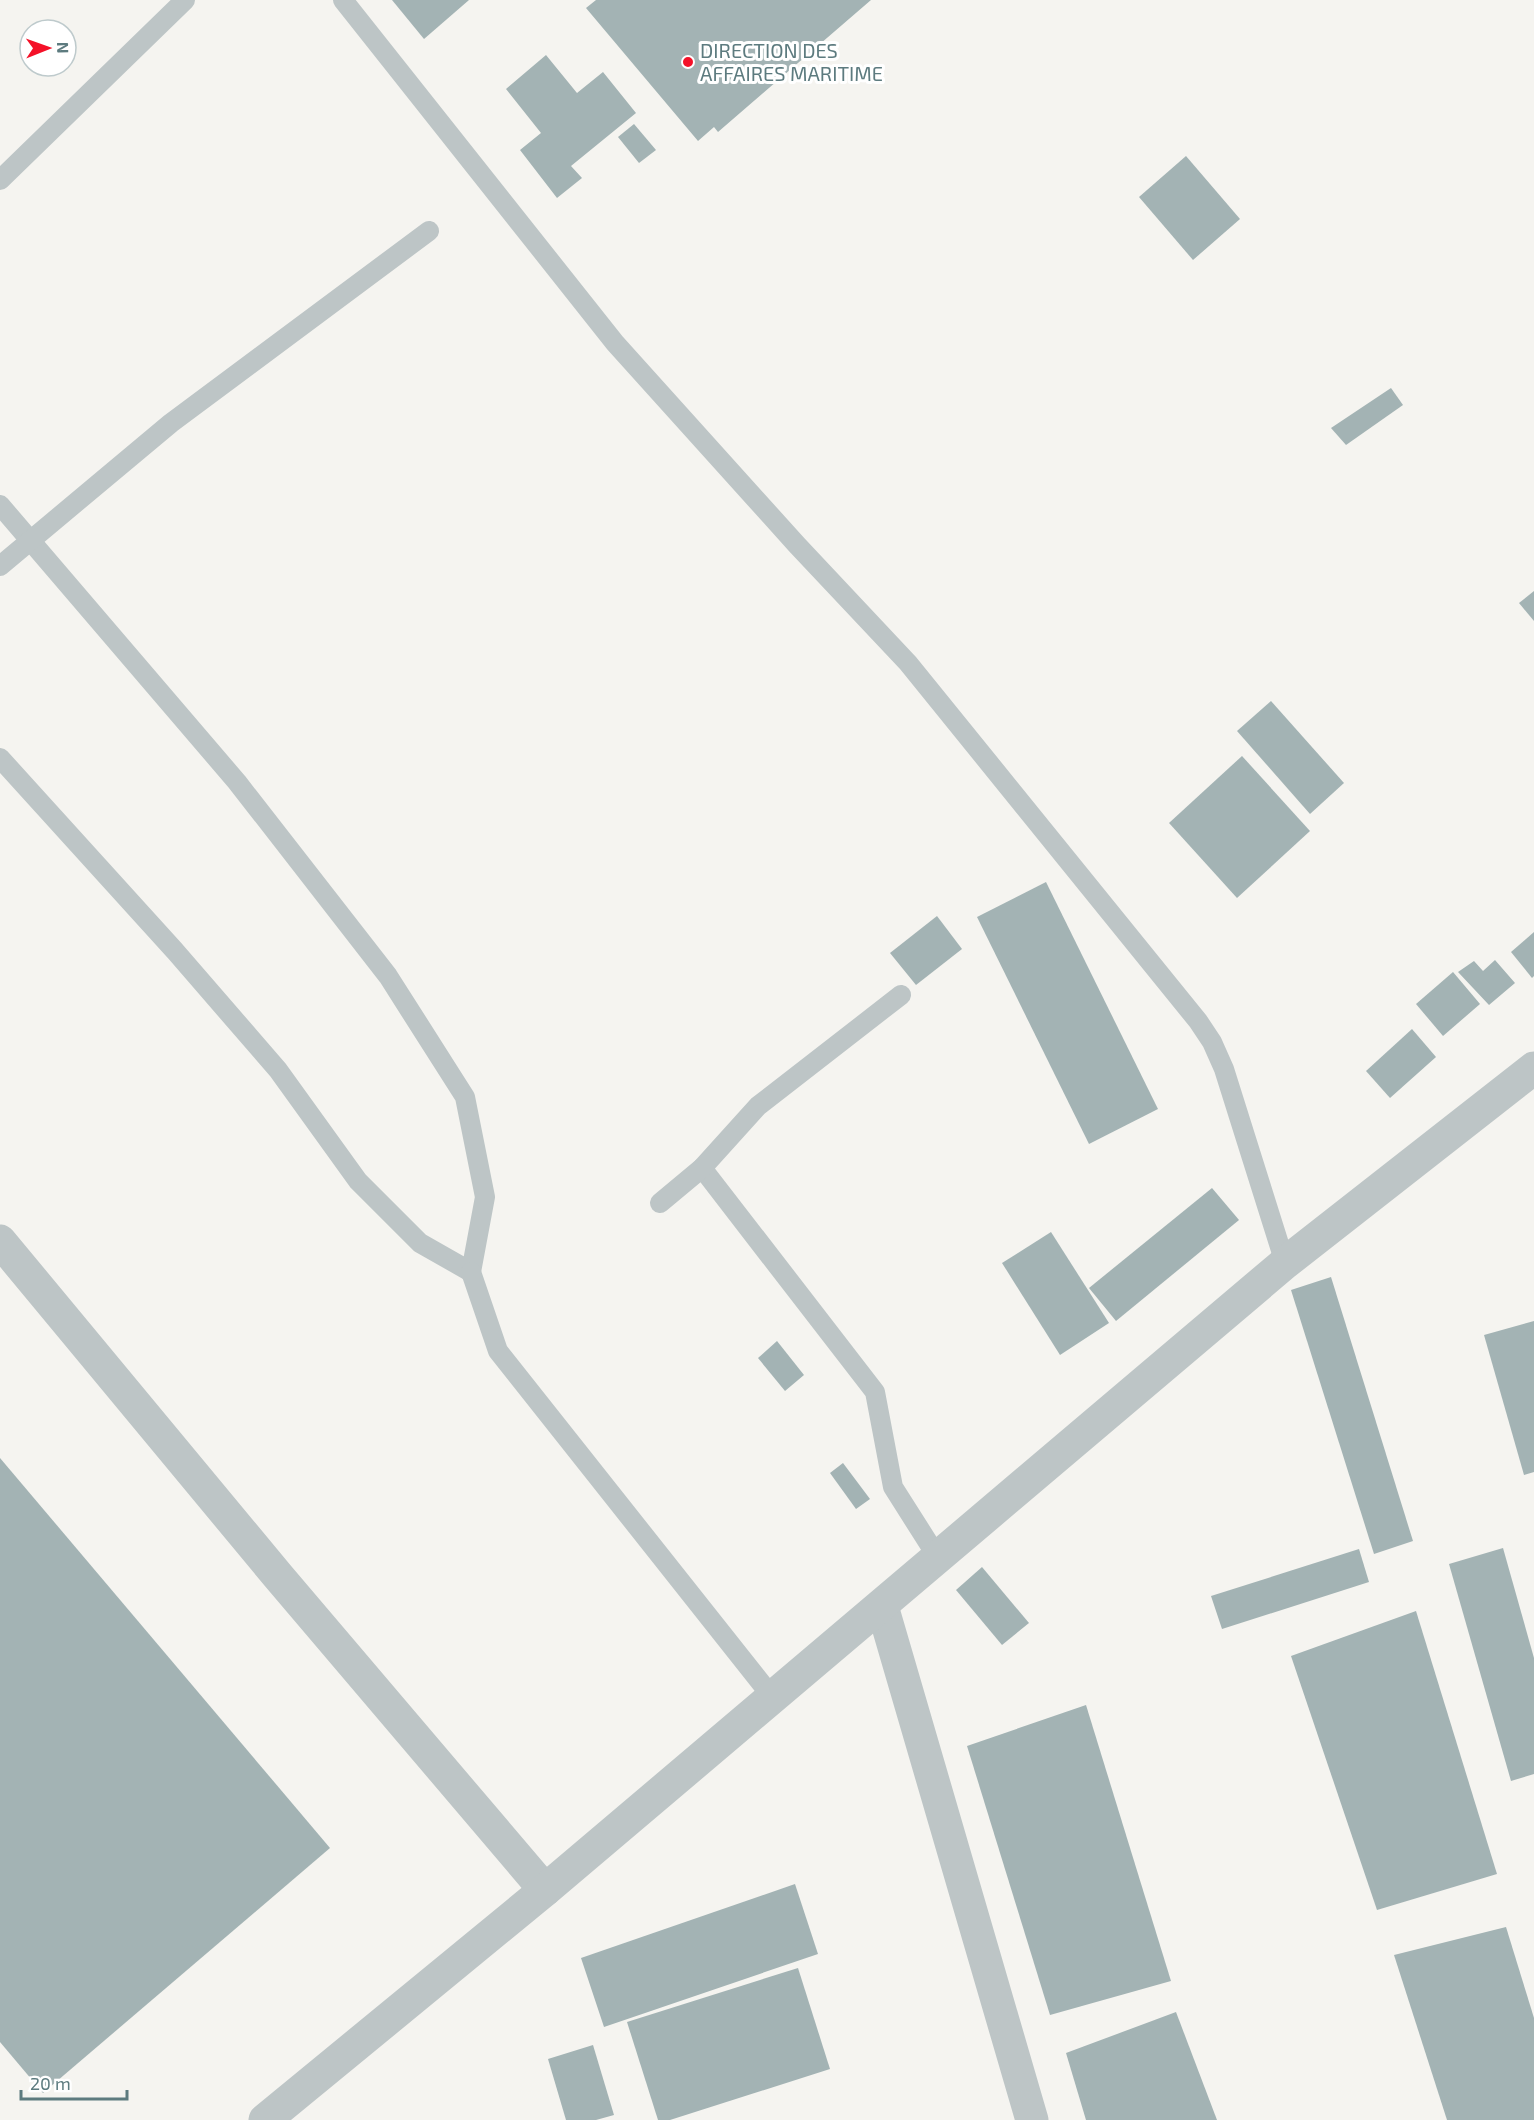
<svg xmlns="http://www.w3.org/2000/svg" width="1534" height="2120" font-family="'Exo 2',sans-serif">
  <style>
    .building { fill: #a3b3b4 }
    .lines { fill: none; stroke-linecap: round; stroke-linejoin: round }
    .lane { stroke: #bdc5c6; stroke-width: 20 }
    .street { stroke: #bdc5c6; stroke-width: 33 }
    .poi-dot { fill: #f41128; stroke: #fff; stroke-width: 2 }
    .labels { text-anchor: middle; stroke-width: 6; stroke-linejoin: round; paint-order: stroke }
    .poi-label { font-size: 20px; fill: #5d7b7f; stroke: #fff; text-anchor: start }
  </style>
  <rect width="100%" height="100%" fill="#f5f4f0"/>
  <g class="building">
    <path d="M392,0H469L424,39Z"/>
    <path d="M596,0H871L718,132L714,127L698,141L586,8Z"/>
    <path d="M546,55L577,93L603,72L636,113L571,166L582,178L557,198L520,150L541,133L506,89Z"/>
    <path d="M634,124L656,150L639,163L618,137Z"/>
    <path d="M1186,156L1240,219L1193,260L1139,197Z"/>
    <path d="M1391,388L1403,405L1346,445L1331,428Z"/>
    <path d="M1534,591V621L1519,603Z"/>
    <path d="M1271,701L1344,783L1310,814L1237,731Z"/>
    <path d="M1242,756L1310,831L1237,898L1169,823Z"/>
    <path d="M1046,882L1158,1109L1089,1144L977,917Z"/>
    <path d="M937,916L962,949L916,985L890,953Z"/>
    <path d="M1534,932V976L1532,978L1511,952Z"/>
    <path d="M1495,960L1515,983L1489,1005L1458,972L1474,961L1483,971Z"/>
    <path d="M1453,972L1480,1004L1443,1036L1416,1004Z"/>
    <path d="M1412,1029L1436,1057L1390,1098L1366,1071Z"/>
    <path d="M1212,1188L1239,1220L1116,1321L1089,1288Z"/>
    <path d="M1051,1232L1109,1323L1060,1355L1002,1263Z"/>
    <path d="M1331,1277L1413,1541L1374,1554L1291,1290Z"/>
    <path d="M1534,1321V1472L1524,1475L1484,1335Z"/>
    <path d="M777,1341L804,1375L785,1391L758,1358Z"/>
    <path d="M0,1458L330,1848L43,2093L0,2042Z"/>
    <path d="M843,1463L870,1499L856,1509L830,1473Z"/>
    <path d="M1503,1548L1534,1658V1774L1511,1781L1449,1564Z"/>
    <path d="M1359,1549L1369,1582L1222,1629L1211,1596Z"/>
    <path d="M982,1567L1029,1623L1002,1645L956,1590Z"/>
    <path d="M1416,1611L1497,1874L1377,1910L1291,1656Z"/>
    <path d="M1086,1705L1171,1981L1050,2015L967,1746Z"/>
    <path d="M795,1884L818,1954L604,2027L581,1958Z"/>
    <path d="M1506,1927L1534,2018V2120H1447L1394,1955Z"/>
    <path d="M798,1968L830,2069L670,2120H658L627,2022Z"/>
    <path d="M1176,2012L1217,2120H1086L1066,2053Z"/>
    <path d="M593,2045L614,2115L596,2120H566L548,2059Z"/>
  </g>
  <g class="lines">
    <g class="lane">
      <path d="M343,0L615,343L797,545L908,663L1198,1021L1212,1042L1224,1069L1285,1263"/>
      <path d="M0,180L185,0"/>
      <path d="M0,505L237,782L388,976L465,1097L485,1197L471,1272L420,1243L358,1181L278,1070L175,951L0,758"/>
      <path d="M0,566L171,423L429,231"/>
      <path d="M702,1168L875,1392L893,1487L938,1558"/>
      <path d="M660,1203L702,1168L758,1106L901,995"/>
      <path d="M471,1272L498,1351L773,1698"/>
    </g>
    <g class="street">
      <path d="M0,1241L278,1576L545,1890"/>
      <path d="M882,1606L1032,2120"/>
      <path d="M265,2120L545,1890L1285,1263L1534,1068"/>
    </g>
  </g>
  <circle class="poi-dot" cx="688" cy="62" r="6"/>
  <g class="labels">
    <g class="poi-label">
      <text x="700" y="58">DIRECTION DES<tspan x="700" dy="23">AFFAIRES MARITIME</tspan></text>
    </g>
  </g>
  <g transform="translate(48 48) rotate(89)"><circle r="28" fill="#ffffff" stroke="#becacc" stroke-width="1.5"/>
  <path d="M0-4.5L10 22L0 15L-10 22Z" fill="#f41128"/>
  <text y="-9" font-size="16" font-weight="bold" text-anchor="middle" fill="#5d7b7f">N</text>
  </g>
  <path d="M21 2090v9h106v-9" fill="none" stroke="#5d7b7f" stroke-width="3"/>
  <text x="30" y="2090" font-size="18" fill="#5d7b7f" stroke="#ffffff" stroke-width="4.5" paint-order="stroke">20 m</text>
</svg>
